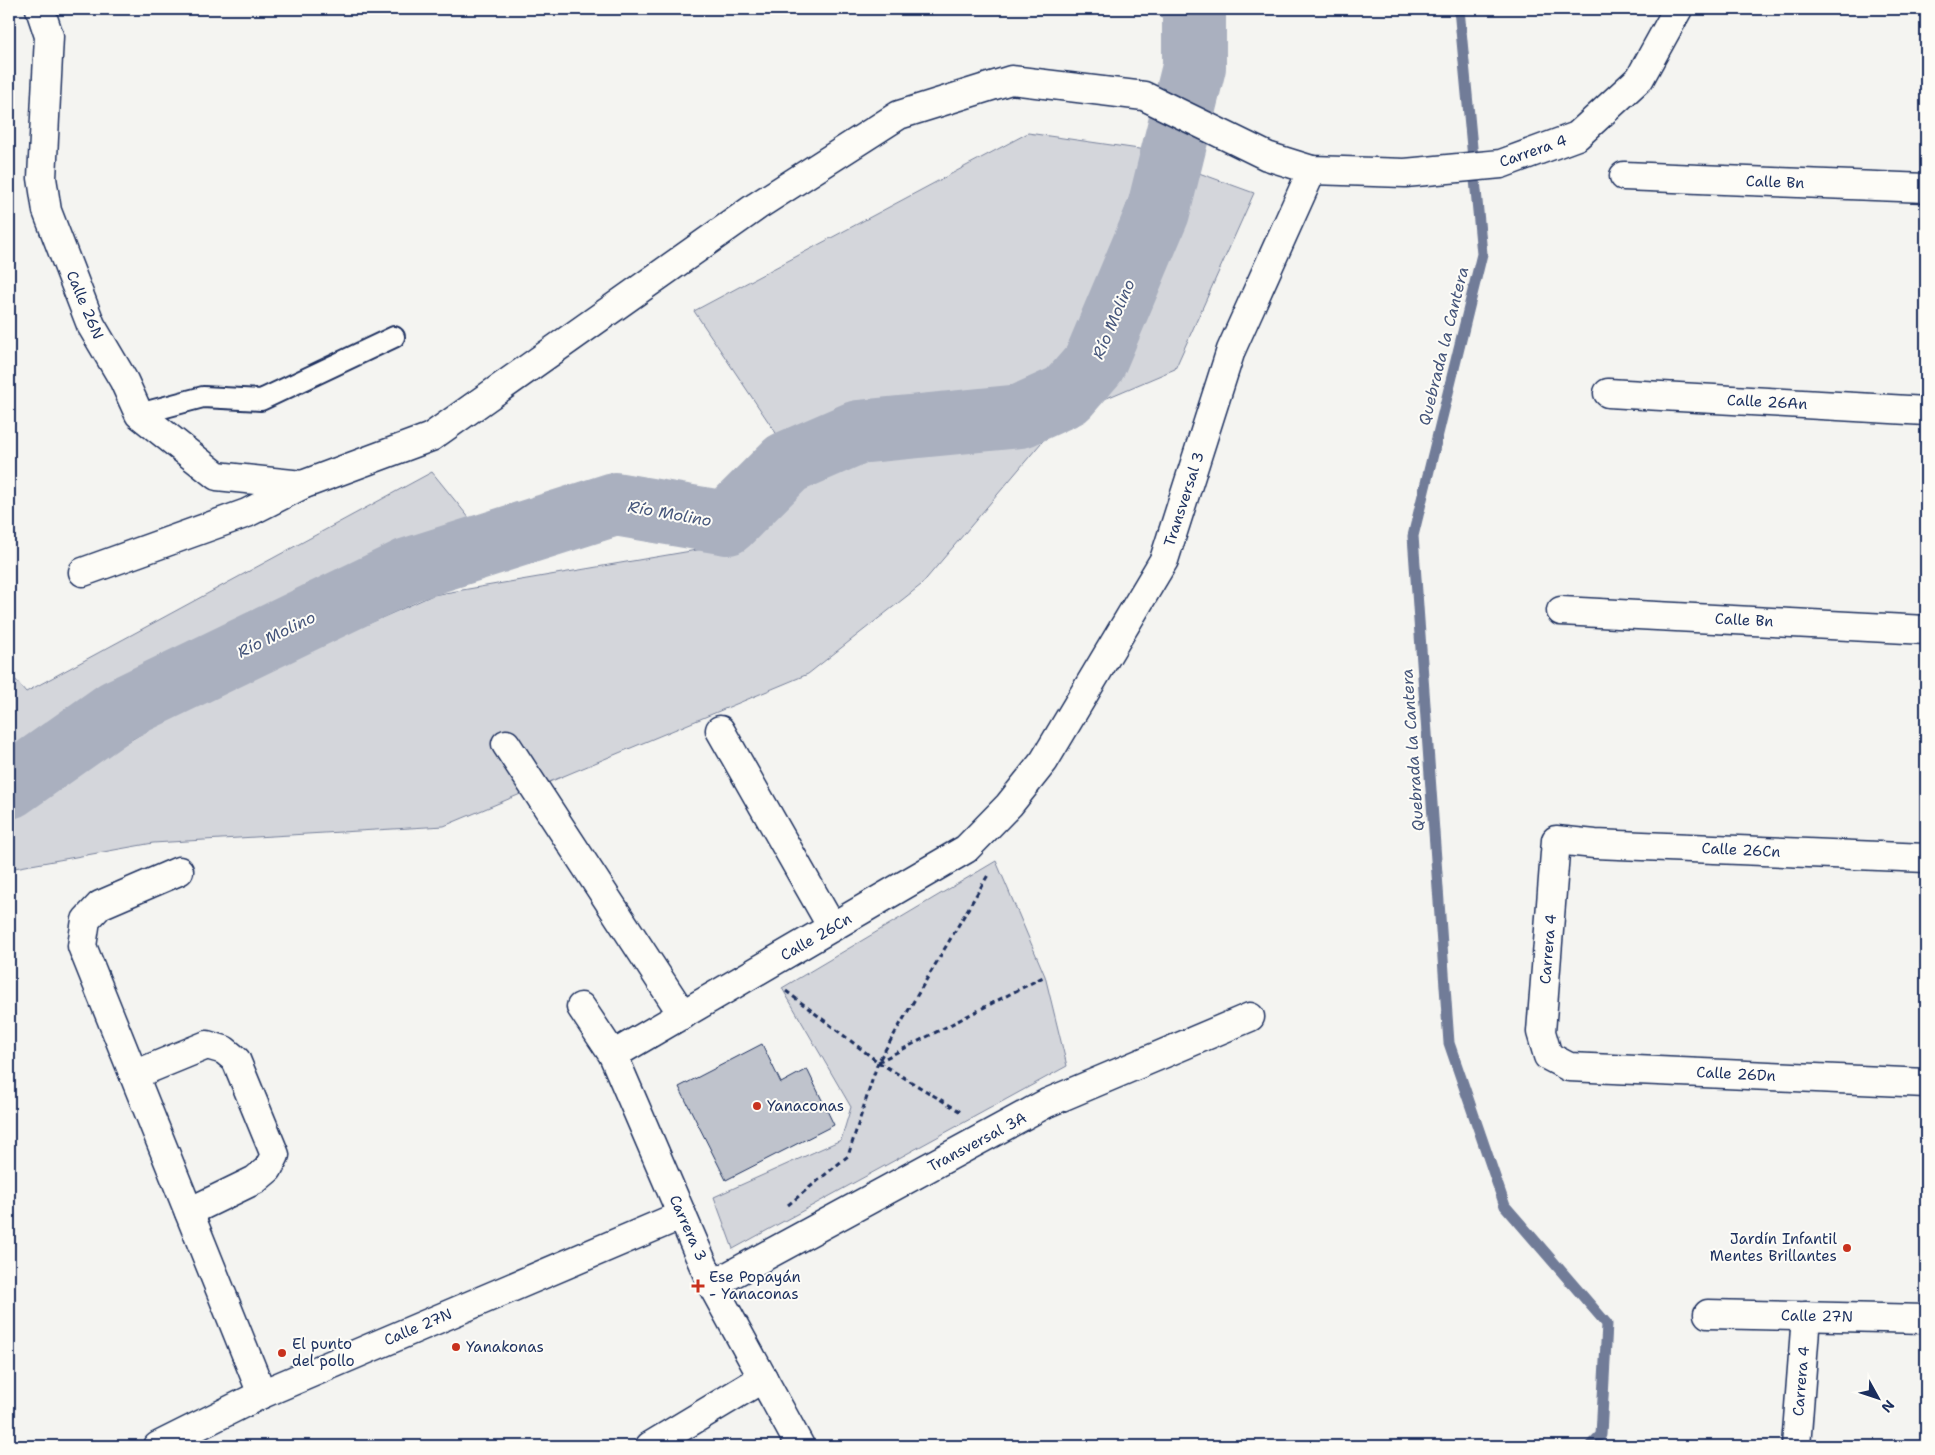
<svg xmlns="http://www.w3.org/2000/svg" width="1935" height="1455" font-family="'Shantell Sans',sans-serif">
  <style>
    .green { fill: #d4d6db; stroke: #78829c }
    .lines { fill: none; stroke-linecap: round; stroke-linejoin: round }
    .stream { stroke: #717c98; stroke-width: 11 }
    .river { stroke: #aab0bf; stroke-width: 64 }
    .building { fill: #bfc3cc; stroke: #1b2f5e }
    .lane-casing { stroke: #1b2f5e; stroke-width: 24 }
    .street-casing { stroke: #1b2f5e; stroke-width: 31 }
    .path { stroke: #1b2f5e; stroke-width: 3; stroke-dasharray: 5 4; stroke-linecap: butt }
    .lane { stroke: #fdfcf7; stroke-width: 20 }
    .street { stroke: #fdfcf7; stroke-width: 28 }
    .poi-dot { fill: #c8321e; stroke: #fdfcf7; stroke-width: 2 }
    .labels { text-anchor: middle; stroke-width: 4; stroke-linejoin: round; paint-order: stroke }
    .street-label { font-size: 15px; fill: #1b2f5e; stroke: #fdfcf7 }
    .poi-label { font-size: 15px; fill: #1b2f5e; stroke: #fdfcf7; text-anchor: start }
    .water-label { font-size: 16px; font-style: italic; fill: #46567b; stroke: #fdfcf7 }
  </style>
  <rect width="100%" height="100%" fill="#f4f4f1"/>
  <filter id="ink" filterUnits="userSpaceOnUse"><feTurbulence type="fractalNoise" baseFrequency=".02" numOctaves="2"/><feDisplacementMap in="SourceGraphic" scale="10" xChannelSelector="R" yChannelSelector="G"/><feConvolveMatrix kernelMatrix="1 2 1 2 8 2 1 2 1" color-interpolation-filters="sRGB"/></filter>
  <g filter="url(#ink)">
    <g class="green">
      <path d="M1152,9H1183L1179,31Z"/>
      <path d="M1028,133L1146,150L1070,369L978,406L854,419L786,448L694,311Z"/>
      <path d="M1188,169L1254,193L1175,369L1074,412L1052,430L921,585L808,674L444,826L153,843L9,869V812L202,698L433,595L732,544L775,496L857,451L1065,411L1113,361Z"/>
      <path d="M432,472L470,519L337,584L9,765V672L26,692Z"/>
      <path d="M996,861L1045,976L1067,1066L733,1249L714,1197L841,1140L851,1107L782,988Z"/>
    </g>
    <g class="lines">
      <path class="stream" d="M1459,9L1482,254L1413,536L1449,1043L1505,1206L1607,1324L1601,1435L1590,1446"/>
      <path class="river" d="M9,787L117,711L408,570L615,504L727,523L787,463L858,432L1021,416L1067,395L1094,364L1158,212L1194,67V9"/>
    </g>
    <path class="building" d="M762,1044L781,1083L807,1069L834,1125L726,1180L679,1087Z"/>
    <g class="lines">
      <defs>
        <path id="lane" d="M139,414L203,397L261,400L394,337"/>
        <g id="street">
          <path d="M40,9L49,36L42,178L47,211L91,325L124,381L139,414L217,476L302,485"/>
          <path d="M1624,176L1926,188"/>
          <path d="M1608,393L1926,411"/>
          <path d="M83,572L247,513L302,485L431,437L757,206L899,115L1011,80L1144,96L1267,156L1312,170L1405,173L1501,164L1577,136L1640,78L1678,9"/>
          <path d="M1561,611L1926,630"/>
          <path d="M720,730L832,927"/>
          <path d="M506,744L683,1015"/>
          <path d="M1926,858L1595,844L1556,840L1541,1032L1548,1056L1569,1067L1926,1083"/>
          <path d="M179,871L100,905L86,920L82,946L262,1394"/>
          <path d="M581,1007L613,1055L712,1285L800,1446"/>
          <path d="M613,1055L966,849L1009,805L1044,761L1164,560L1231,350L1312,170"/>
          <path d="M134,1075L207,1045L224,1050L236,1060L275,1155L268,1169L255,1180L189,1212"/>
          <path d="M712,1285L1047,1103L1250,1017"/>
          <path d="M1708,1314L1926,1319"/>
          <path d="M158,1446L262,1394L682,1215"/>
          <path d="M650,1446L763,1378"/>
          <path d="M1796,1446L1806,1316"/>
        </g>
      </defs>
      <use href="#lane" class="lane-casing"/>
      <use href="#street" class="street-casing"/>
      <g class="path">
        <path d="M786,991L878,1062L961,1112"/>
        <path d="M878,1062L1045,976"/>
        <path d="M788,1205L848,1156L878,1062L988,875"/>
      </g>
      <use href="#lane" class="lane"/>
      <use href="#street" class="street"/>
    </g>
  </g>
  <g class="poi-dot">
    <circle cx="757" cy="1106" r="5"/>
    <circle cx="1847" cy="1248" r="5"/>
    <path d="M695.5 1278.5h5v5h5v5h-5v5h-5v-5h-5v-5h5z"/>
    <circle cx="456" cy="1347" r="5"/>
    <circle cx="282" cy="1353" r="5"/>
  </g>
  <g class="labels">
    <g class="street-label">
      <text transform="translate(1533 151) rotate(-19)" y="5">Carrera 4</text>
      <text transform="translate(1775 182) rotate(2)" y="5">Calle Bn</text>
      <text transform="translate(85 305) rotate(67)" y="5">Calle 26N</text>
      <text transform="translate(1767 402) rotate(3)" y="5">Calle 26An</text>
      <text transform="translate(1184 499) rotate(-72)" y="5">Transversal 3</text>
      <text transform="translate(1744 620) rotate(3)" y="5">Calle Bn</text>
      <text transform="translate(1741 850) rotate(3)" y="5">Calle 26Cn</text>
      <text transform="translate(816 937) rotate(-30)" y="5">Calle 26Cn</text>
      <text transform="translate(1548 949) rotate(-85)" y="5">Carrera 4</text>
      <text transform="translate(1736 1074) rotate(3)" y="5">Calle 26Dn</text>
      <text transform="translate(977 1142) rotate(-28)" y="5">Transversal 3A</text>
      <text transform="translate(688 1228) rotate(66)" y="5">Carrera 3</text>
      <text transform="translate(1817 1316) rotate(1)" y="5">Calle 27N</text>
      <text transform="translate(418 1327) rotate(-23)" y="5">Calle 27N</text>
      <text transform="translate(1801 1381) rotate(-85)" y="5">Carrera 4</text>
    </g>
    <g class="poi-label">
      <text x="767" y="1111">Yanaconas</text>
      <text x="1837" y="1244" text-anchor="end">Jardín Infantil<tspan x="1837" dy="17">Mentes Brillantes</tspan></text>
      <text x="709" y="1282">Ese Popayán<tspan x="709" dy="17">- Yanaconas</tspan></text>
      <text x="292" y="1349">El punto<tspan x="292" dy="17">del pollo</tspan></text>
      <text x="466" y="1352">Yanakonas</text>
    </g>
    <g class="water-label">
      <text transform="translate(1113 319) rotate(-67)" y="6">Río Molino</text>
      <text transform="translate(1443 346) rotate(-76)" y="6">Quebrada la Cantera</text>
      <text transform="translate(670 513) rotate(10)" y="6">Río Molino</text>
      <text transform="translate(276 634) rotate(-26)" y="6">Río Molino</text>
      <text transform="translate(1412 750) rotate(-94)" y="6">Quebrada la Cantera</text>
    </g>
  </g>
  <rect width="1935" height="1455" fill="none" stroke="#fdfcf7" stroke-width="30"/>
  <rect x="15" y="15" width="1905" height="1425" fill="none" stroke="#1b2f5e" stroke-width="2" filter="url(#ink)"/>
  <g transform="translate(1878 1398) rotate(130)" stroke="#fdfcf7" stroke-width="4" paint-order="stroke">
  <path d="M0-4L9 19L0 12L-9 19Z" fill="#1b2f5e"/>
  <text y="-8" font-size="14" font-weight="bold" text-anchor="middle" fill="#1b2f5e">N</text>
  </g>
</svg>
